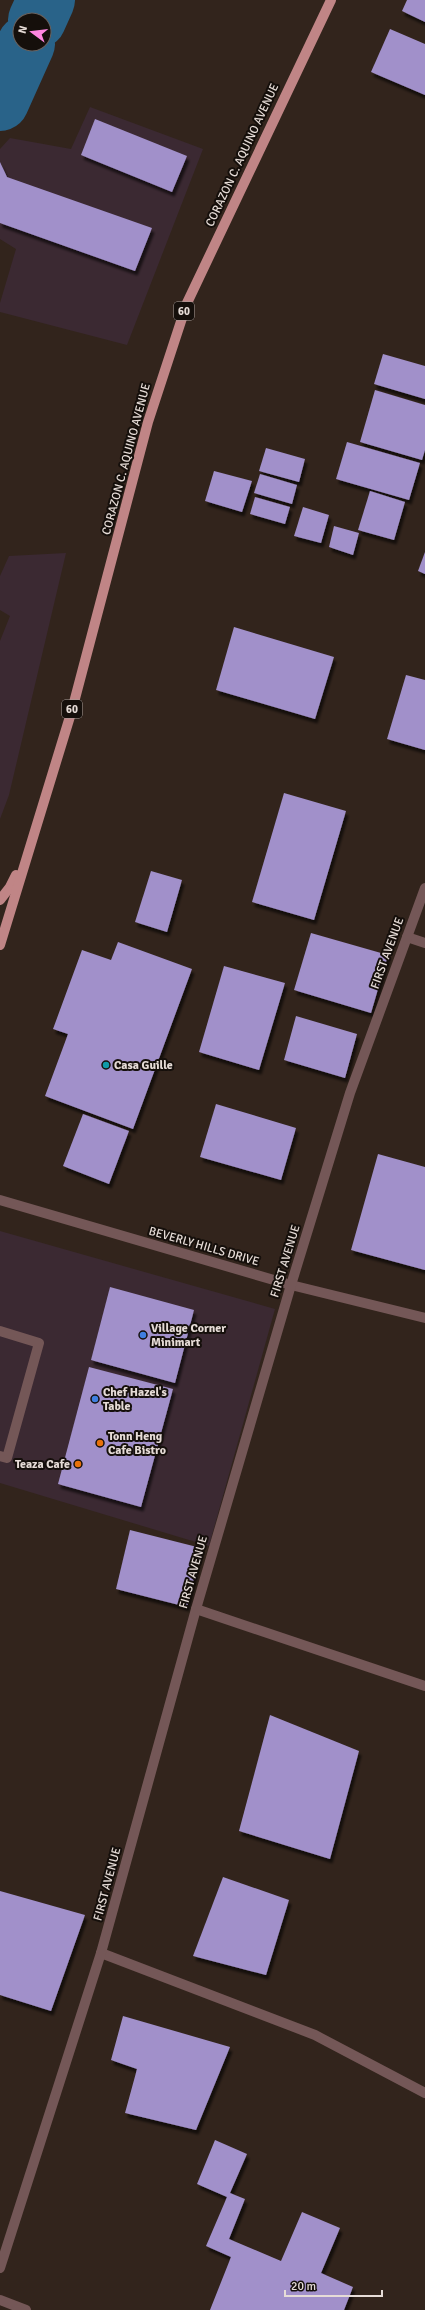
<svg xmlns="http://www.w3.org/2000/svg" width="425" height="2310" font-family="Signika,sans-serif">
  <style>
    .commercial { fill: #3b2932 }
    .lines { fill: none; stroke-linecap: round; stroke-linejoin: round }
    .river { stroke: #296389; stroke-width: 58 }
    .building { fill: #a190ca; filter: url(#shadow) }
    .service { stroke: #745757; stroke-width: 10 }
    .minor { stroke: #745757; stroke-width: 10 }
    .primary { stroke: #c08586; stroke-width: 10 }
    .culture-dot { fill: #0f9aa8; stroke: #150f0b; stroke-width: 1.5 }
    .shop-dot { fill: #3f7fe0; stroke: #150f0b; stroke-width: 1.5 }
    .food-dot { fill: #e8710a; stroke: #150f0b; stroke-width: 1.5 }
    .labels { text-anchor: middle; stroke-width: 4; stroke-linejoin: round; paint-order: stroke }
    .shield { fill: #150f0b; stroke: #a79e9a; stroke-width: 1 }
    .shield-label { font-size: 11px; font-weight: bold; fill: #e6dcd7 }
    .street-label { font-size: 12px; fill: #e6dcd7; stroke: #150f0b }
    .poi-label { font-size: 12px; font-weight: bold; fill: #e6dcd7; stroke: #150f0b; text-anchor: start }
  </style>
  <defs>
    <filter id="shadow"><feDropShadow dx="2.5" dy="4.5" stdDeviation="1" flood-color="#0009"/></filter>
  </defs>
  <rect width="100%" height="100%" fill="#32241c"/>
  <g class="commercial">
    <path d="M90,107L203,149L127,345L0,312V303L16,249L0,239V149L10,138L71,149Z"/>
    <path d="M66,553L9,795L0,819V641L10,616L0,610V576L9,556Z"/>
    <path d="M0,1231L275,1309L209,1546L0,1483Z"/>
  </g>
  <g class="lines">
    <g class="river">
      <path d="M37,20L46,0"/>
      <path d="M0,102L26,44"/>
    </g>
  </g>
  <g class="building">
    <path d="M407,0H425V22L402,11Z"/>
    <path d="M390,29L425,44V95L371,72Z"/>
    <path d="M95,119L187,156L172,192L81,155Z"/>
    <path d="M0,162L7,177L152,228L135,271L0,223Z"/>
    <path d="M383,354L425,366V399L374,384Z"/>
    <path d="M375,390L425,405V450L422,460L360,442Z"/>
    <path d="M347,442L420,463L409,500L336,479Z"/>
    <path d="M266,448L305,459L299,482L259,471Z"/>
    <path d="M214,471L252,481L242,512L205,501Z"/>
    <path d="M260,474L297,485L292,504L254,493Z"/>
    <path d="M370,491L405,502L394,540L358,530Z"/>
    <path d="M255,497L290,507L285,524L250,514Z"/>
    <path d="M303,507L329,515L321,543L294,536Z"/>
    <path d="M334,526L359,533L353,555L329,547Z"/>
    <path d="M425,552V574L418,571Z"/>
    <path d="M234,627L334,657L315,719L216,690Z"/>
    <path d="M406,675L425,680V750L387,739Z"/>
    <path d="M284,793L346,811L314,920L252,902Z"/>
    <path d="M151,871L182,880L167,932L135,922Z"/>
    <path d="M311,933L388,955L371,1013L294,990Z"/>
    <path d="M118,942L192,969L133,1129L45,1096L68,1034L53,1029L82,950L111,960Z"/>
    <path d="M224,966L285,983L259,1070L199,1052Z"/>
    <path d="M296,1016L357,1034L345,1078L284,1060Z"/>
    <path d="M216,1104L296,1128L281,1180L200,1157Z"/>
    <path d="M83,1114L129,1131L109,1184L63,1166Z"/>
    <path d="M378,1154L425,1167V1270L351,1250Z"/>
    <path d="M110,1287L194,1310L175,1383L91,1360Z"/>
    <path d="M89,1367L173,1389L141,1507L58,1484Z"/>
    <path d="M130,1530L201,1548L187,1607L116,1589Z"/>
    <path d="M270,1715L359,1751L330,1859L239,1831Z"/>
    <path d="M223,1877L289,1900L266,1975L193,1956Z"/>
    <path d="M0,1891L85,1915L51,2011L0,1995Z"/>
    <path d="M123,2016L230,2047L196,2130L125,2113L137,2069L111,2060Z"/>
    <path d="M215,2140L247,2154L230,2193L245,2199L229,2239L281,2261L302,2212L340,2228L321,2273L353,2287L344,2310H210L231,2257L206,2246L227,2197L197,2184Z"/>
  </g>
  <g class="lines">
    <path class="service" d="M0,1331L39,1343L7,1458L0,1456"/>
    <g class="minor">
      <path d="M407,937L425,943"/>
      <path d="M0,1200L291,1285L425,1318"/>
      <path d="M196,1609L425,1686"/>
      <path d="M101,1953L315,2035L425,2093"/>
      <path d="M0,2268L101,1953L196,1609L291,1285L350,1093L425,888"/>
      <path d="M0,2300L26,2310"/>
    </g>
    <g class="primary">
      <path d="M0,900L10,887L16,875"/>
      <path d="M0,945L72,710L148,422L187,303L331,0"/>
    </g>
  </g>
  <circle class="culture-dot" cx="106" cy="1065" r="4"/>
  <g class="shop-dot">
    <circle cx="143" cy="1335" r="4"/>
    <circle cx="95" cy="1399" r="4"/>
  </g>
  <g class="food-dot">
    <circle cx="100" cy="1443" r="4"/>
    <circle cx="78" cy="1464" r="4"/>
  </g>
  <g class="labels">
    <g class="shield">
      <rect x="174" y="302" width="20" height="18" rx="3"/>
      <rect x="62" y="700" width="20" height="18" rx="3"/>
    </g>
    <g class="shield-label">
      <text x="184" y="315">60</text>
      <text x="72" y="713">60</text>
    </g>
    <g class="street-label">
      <text transform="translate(242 155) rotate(-65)" y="4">CORAZON C. AQUINO AVENUE</text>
      <text transform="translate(126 459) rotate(-75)" y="4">CORAZON C. AQUINO AVENUE</text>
      <text transform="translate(387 953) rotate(-70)" y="4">FIRST AVENUE</text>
      <text transform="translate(204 1246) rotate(16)" y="4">BEVERLY HILLS DRIVE</text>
      <text transform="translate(285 1261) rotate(-73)" y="4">FIRST AVENUE</text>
      <text transform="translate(193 1572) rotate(-74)" y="4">FIRST AVENUE</text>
      <text transform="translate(107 1884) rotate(-75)" y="4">FIRST AVENUE</text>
    </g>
    <g class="poi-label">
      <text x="114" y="1069">Casa Guille</text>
      <text x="151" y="1332">Village Corner<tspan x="151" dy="14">Minimart</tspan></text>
      <text x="103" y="1396">Chef Hazel's<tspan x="103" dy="14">Table</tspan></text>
      <text x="108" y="1440">Tonn Heng<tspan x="108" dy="14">Cafe Bistro</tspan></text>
      <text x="70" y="1468" text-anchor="end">Teaza Cafe</text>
    </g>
  </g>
  <g transform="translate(32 32) rotate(285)"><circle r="19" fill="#150f0b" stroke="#69615d"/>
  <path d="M0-3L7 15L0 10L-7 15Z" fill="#fe86e0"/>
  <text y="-6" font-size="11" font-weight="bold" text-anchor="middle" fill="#e6dcd7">N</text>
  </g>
  <path d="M285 2290v6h97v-6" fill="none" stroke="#e6dcd7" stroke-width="2"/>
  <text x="291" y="2290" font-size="12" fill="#e6dcd7" stroke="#150f0b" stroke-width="3" paint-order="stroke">20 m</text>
</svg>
